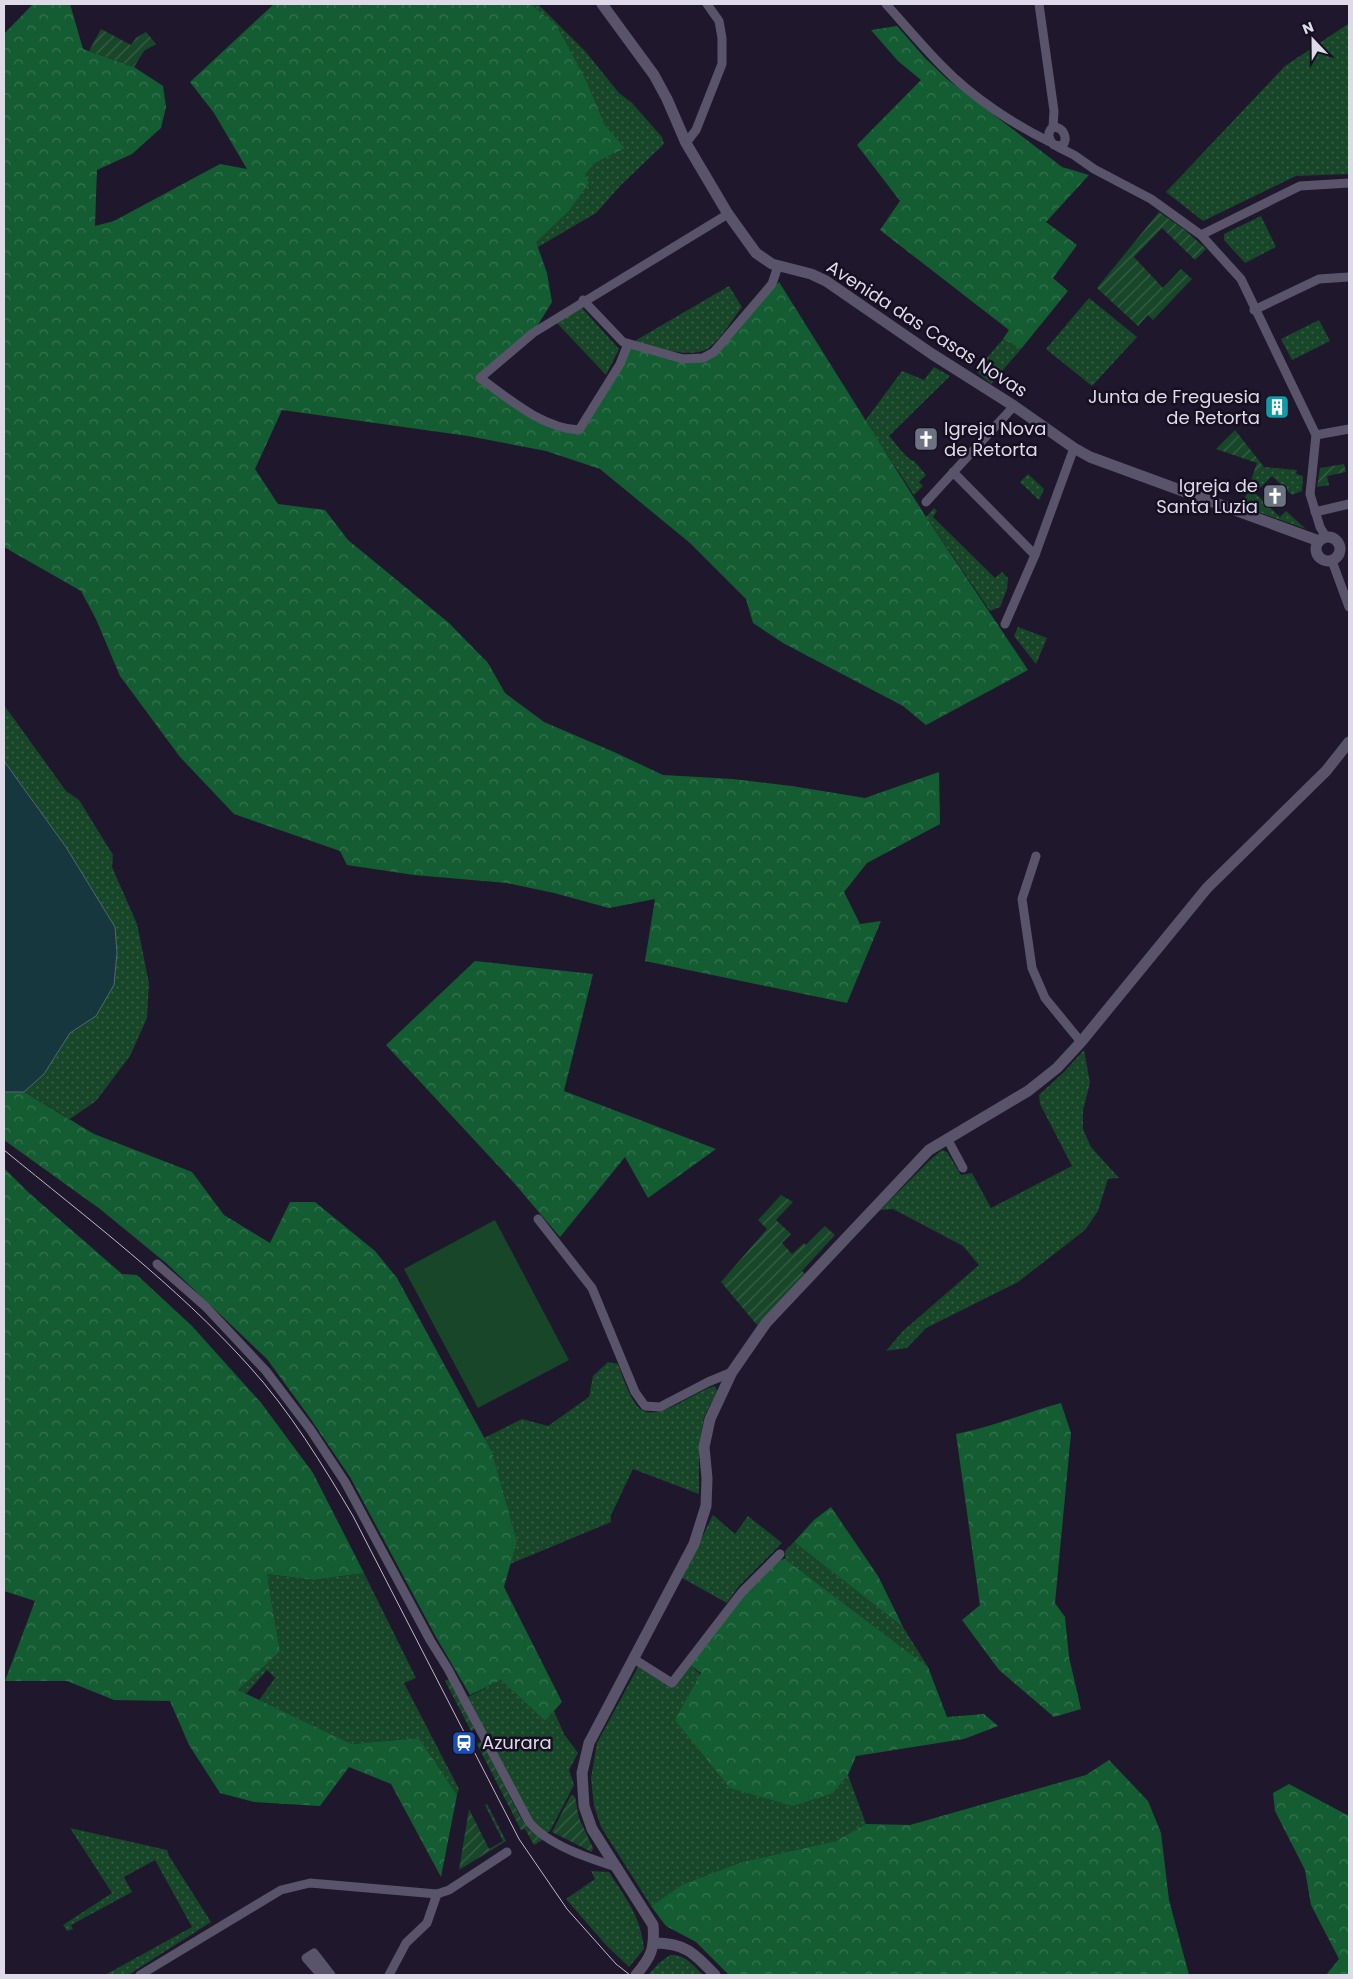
<svg xmlns="http://www.w3.org/2000/svg" width="1353" height="1979" font-family="Poppins,sans-serif">
  <style>
    .grass { fill: url(#grass-dots) }
    .forest { fill: url(#forest-crowns) }
    .garden { fill: url(#garden-furrows) }
    .pitch { fill: #184629 }
    .water { fill: #17373e; stroke: #536871 }
    .lines { fill: none; stroke-linecap: round; stroke-linejoin: round }
    .minor { stroke: #5a546a; stroke-width: 9 }
    .tertiary { stroke: #5a546a; stroke-width: 11 }
    .tram { stroke: #bdb9c7; stroke-width: 1 }
    .labels { text-anchor: middle; stroke-width: 5; stroke-linejoin: round; paint-order: stroke }
    .street-label { font-size: 18px; fill: #dedae7; stroke: #160f22 }
    .poi-label { font-size: 18px; fill: #dedae7; stroke: #160f22; text-anchor: end }
  </style>
  <defs>
    <pattern id="grass-dots" width="8" height="8" patternUnits="userSpaceOnUse" patternTransform="scale(1.25)"><rect width="8" height="8" fill="#184629"/><path d="M2 2h.1M6 6h.1" fill="none" stroke="#396048" stroke-width="1.8" stroke-linecap="round"/></pattern>
    <pattern id="forest-crowns" width="20" height="18" patternUnits="userSpaceOnUse" patternTransform="scale(1.25)"><rect width="20" height="18" fill="#145d33"/><path d="M2 6a3 3 0 1 1 6 0M12 15a3 3 0 1 1 6 0" fill="none" stroke="#367451"/></pattern>
    <pattern id="garden-furrows" width="10" height="10" patternUnits="userSpaceOnUse" patternTransform="scale(1.25)"><rect width="10" height="10" fill="#184629"/><path d="M-1 1l2-2M0 10L10 0M9 11l2-2" fill="none" stroke="#396048"/></pattern>
  </defs>
  <rect width="100%" height="100%" fill="#1f182c"/>
  <g class="grass">
    <path d="M530,4H538L585,51L619,93L632,103L662,137L664,144L621,185L596,213L538,247L535,242L568,212L585,175L595,163L625,148L605,125L586,80Z"/>
    <path d="M1348,24L1349,25V174L1296,176L1203,221L1166,192L1285,66Z"/>
    <path d="M1261,216L1276,247L1245,263L1224,240V234Z"/>
    <path d="M729,286L742,307C733,319 721,338 710,347C694,361 652,346 633,342Z"/>
    <path d="M1089,298L1137,337L1092,386L1046,349Z"/>
    <path d="M581,307L619,349L606,375L556,322Z"/>
    <path d="M1319,320L1330,341L1292,360L1281,339Z"/>
    <path d="M1003,339L1021,349L991,384L976,371Z"/>
    <path d="M934,367L950,376L889,436C896,443 906,459 914,461L926,475L919,482L923,486L914,495L865,421L902,371L924,380Z"/>
    <path d="M1264,467L1297,470L1296,474L1303,476L1302,491L1292,495L1272,476L1255,493L1280,517L1286,511L1306,529L1244,507L1256,477Z"/>
    <path d="M1028,474L1044,489L1039,500L1020,482Z"/>
    <path d="M934,508L937,511L933,517L995,578L1002,572L1008,578L1007,589L1000,607L990,611L926,517Z"/>
    <path d="M1018,627L1047,638L1036,664L1014,636Z"/>
    <path d="M4,705L66,791L79,800L113,855L112,867L137,924L149,983L147,1018L130,1056L96,1101L70,1119L24,1092L44,1074L70,1033L96,1016L115,927L66,847L4,761Z"/>
    <path d="M1084,1050L1090,1083L1083,1110V1129L1091,1147L1119,1178L1108,1179L1098,1211L1085,1230L1018,1282L926,1328L907,1348L886,1351L903,1331L979,1265L963,1246L893,1209L880,1210L930,1160L942,1150L947,1152L961,1175L972,1173L991,1208L1072,1166L1040,1104L1039,1095L1064,1072Z"/>
    <path d="M608,1362L618,1364C623,1377 627,1391 635,1403C651,1430 693,1391 715,1386L717,1391L704,1417L699,1446V1494L633,1469L611,1515V1522L510,1564L517,1541L492,1452L484,1438L522,1419L548,1426L589,1397L593,1376Z"/>
    <path d="M713,1515L735,1534L748,1516L782,1543L738,1587L727,1603L682,1578Z"/>
    <path d="M794,1542L903,1627L928,1667L785,1559V1551Z"/>
    <path d="M364,1573L416,1678L404,1683L459,1789L457,1795L419,1738L352,1744L259,1700L275,1678L267,1670L246,1694L238,1690L280,1650L267,1574L314,1580Z"/>
    <path d="M690,1665L833,1793L848,1775L866,1824L836,1841L742,1862L683,1884L651,1906L601,1827L594,1806L591,1778L597,1743L638,1667L673,1688Z"/>
    <path d="M501,1680L545,1721L554,1711L564,1734L578,1753L569,1770L574,1785L550,1831L546,1833L530,1818L468,1697Z"/>
    <path d="M70,1828L167,1850L169,1856L211,1922L128,1975H105L192,1927L155,1860L124,1877L132,1892L71,1925L73,1929L67,1931L63,1925L112,1893Z"/>
    <path d="M591,1871L609,1872C626,1899 641,1916 644,1949L629,1967L606,1945L566,1899L595,1879Z"/>
    <path d="M670,1955C685,1954 693,1965 703,1975H648L659,1963Z"/>
  </g>
  <g class="forest">
    <path d="M33,4H70L83,49L134,67L163,86L166,107L161,128L132,154L97,170L95,226L114,221L220,164L247,169L214,113L190,82L274,4H530L556,25L586,80L605,125L625,148L595,163L585,175L589,183L568,212L536,242L547,273L552,302L533,333L481,378L537,417L579,430L628,344L703,358L717,349L779,282L926,517L1028,670L926,725L903,706L783,643L753,623L746,599L690,543L600,469L546,451L468,436L282,410L255,469L278,504L325,510L348,540L449,623L488,663L505,693L544,722L614,752L663,775L733,779L792,786L865,798L939,772L940,824L867,863L844,892L860,924L881,921L847,1003L645,961L655,899L609,908L554,893L507,883L414,875L347,865L340,851L234,814L180,757L120,676L96,619L81,591L4,547V34Z"/>
    <path d="M897,26L925,58L947,79L1062,167L1089,175L1046,222L1077,245L1053,278L1068,291L1021,349L1003,339L1009,330L880,230L900,201L857,145L921,80L898,61L871,30Z"/>
    <path d="M475,961L593,974L564,1091L716,1149L648,1198L625,1157L560,1237L515,1184L386,1045Z"/>
    <path d="M4,1092H24L94,1134L192,1172L224,1215L270,1243L290,1202H315L375,1251L397,1278L492,1452L517,1541L504,1587L562,1702L545,1721L501,1680L470,1695L436,1637L350,1477L310,1418L267,1359L166,1263L100,1209L4,1140Z"/>
    <path d="M4,1168L28,1192L122,1274L137,1275L192,1326L262,1404L313,1473L364,1573L314,1580L267,1574L280,1651L238,1690L352,1744L419,1738L457,1795L441,1877L391,1784L349,1767L320,1806L254,1802L220,1793L189,1745L170,1701L114,1700L67,1681H5L35,1601L4,1591Z"/>
    <path d="M1061,1403L1071,1433L1055,1603L1065,1617L1069,1657L1081,1709L1054,1717L999,1670L962,1620L980,1605L956,1434C992,1427 1025,1413 1061,1403Z"/>
    <path d="M831,1507L878,1576L903,1627L794,1542L814,1520Z"/>
    <path d="M785,1559L928,1667L947,1717L984,1714L998,1726L964,1739L856,1756L848,1775L833,1793L793,1806L730,1788L675,1720L701,1673L690,1665L744,1594L778,1560Z"/>
    <path d="M1109,1760L1148,1801L1161,1833L1169,1900L1189,1975H729L696,1942L666,1926L651,1906L683,1884L742,1862L836,1841L866,1824L910,1825L1086,1775Z"/>
    <path d="M1289,1784L1349,1816V1975H1326L1339,1959L1311,1905L1305,1870L1275,1811L1273,1793Z"/>
  </g>
  <g class="garden">
    <path d="M101,29L131,45L136,38L146,32L156,44L144,51L134,67L89,51Z"/>
    <path d="M1159,212L1185,230L1206,249L1195,260L1162,228L1134,257L1163,288L1181,269L1192,279L1153,320L1148,315L1138,326L1097,288Z"/>
    <path d="M1235,430L1264,467L1256,477L1247,501L1244,500L1257,463L1216,449Z"/>
    <path d="M1344,464L1346,472L1327,476L1329,485L1317,487L1320,468Z"/>
    <path d="M781,1195L793,1202L776,1220L791,1234L782,1243L792,1254L804,1243L806,1245L825,1226L835,1235L802,1271L805,1274L757,1325L721,1282L767,1229L758,1220Z"/>
    <path d="M449,1679L521,1818L529,1830L544,1839L534,1845L525,1829L521,1830L477,1744L481,1741L475,1729L471,1731L445,1681Z"/>
    <path d="M571,1795H573L575,1797L579,1818L593,1848L592,1852L552,1832Z"/>
    <path d="M487,1804L506,1841L459,1870L469,1809L489,1849L503,1841L485,1805Z"/>
  </g>
  <path class="pitch" d="M495,1220L569,1360L478,1408L404,1269Z"/>
  <path class="water" d="M4,761L66,847L115,927L117,953L114,985L96,1016L70,1033L44,1074L24,1092H4Z"/>
  <g class="lines">
    <g class="minor">
      <path d="M886,4C905,25 923,47 943,67C972,97 1013,124 1050,142"/>
      <path d="M1039,4L1054,111L1053,127C1046,133 1049,140 1054,145L1062,146C1069,138 1063,127 1053,127"/>
      <path d="M686,143L696,130L722,64V38L719,21L707,4"/>
      <path d="M1058,147L1074,155L1094,169L1151,199L1201,235L1241,279L1316,435L1310,494L1320,527L1326,537"/>
      <path d="M1201,235L1300,186L1349,183"/>
      <path d="M583,300L623,342L683,359L703,358L714,352L772,284L778,266"/>
      <path d="M1254,310L1319,279L1349,277"/>
      <path d="M628,344L620,364L579,430C542,428 509,399 480,378L533,333L728,214"/>
      <path d="M1316,435L1349,429"/>
      <path d="M953,472L1035,555"/>
      <path d="M926,502L1014,406"/>
      <path d="M1315,512L1349,504"/>
      <path d="M1332,561L1349,607"/>
      <path d="M1005,624L1035,555L1074,448"/>
      <path d="M1036,856L1022,899L1032,968L1045,998L1081,1042"/>
      <path d="M948,1140L963,1168"/>
      <path d="M538,1219L592,1288L635,1392L645,1406L660,1407L708,1382L732,1372"/>
      <path d="M157,1264L205,1306L266,1371L310,1429L345,1482L430,1640L448,1669L529,1822C548,1845 588,1858 616,1867"/>
      <path d="M634,1659L672,1683L742,1592L780,1554"/>
      <path d="M140,1975L281,1890L310,1883L437,1894L449,1890L507,1852"/>
      <path d="M321,1975L306,1958L314,1953L331,1975"/>
      <path d="M389,1975L406,1943L427,1923L437,1894"/>
    </g>
    <g class="tertiary">
      <path d="M602,4L654,75L667,99L686,143L728,214L756,253L772,264L811,274L826,281L932,354L1014,406L1074,448L1090,457L1319,541"/>
      <circle cx="1328" cy="549" r="12"/>
      <path d="M655,1943C686,1943 695,1954 715,1975"/>
      <path d="M636,1975C651,1957 655,1949 653,1925L592,1829L584,1806L582,1773L589,1743L694,1544L706,1506L707,1478L704,1447L710,1419L732,1372L766,1323L929,1150L1028,1091L1057,1068L1081,1042L1207,888L1326,771L1349,742"/>
    </g>
    <path class="tram" d="M4,1150C88,1219 176,1285 249,1366C290,1411 322,1464 353,1516L519,1839L567,1909L616,1964L630,1975"/>
  </g>
  <defs>
    <symbol id="building-square" viewBox="-11 -11 22 22"><rect x="-9" y="-9" width="18" height="18" rx="4" fill="#0f9aa8" stroke="#160f22"/><path d="M-4-6H4V6H1V3H-1V6H-4ZM-2.5-4.3h1.7v1.8h-1.7ZM.8-4.3h1.7v1.8H.8ZM-2.5-1h1.7V.8h-1.7ZM.8-1h1.7V.8H.8Z" fill="#fff"/></symbol>
    <symbol id="church-square" viewBox="-11 -11 22 22"><rect x="-9" y="-9" width="18" height="18" rx="4" fill="#6b7280" stroke="#160f22"/><path d="M-1.2-6h2.4v3.5h3.3v2.4h-3.3V6h-2.4V-.1h-3.3v-2.4h3.3Z" fill="#fff"/></symbol>
    <symbol id="station-square" viewBox="-11 -11 22 22"><rect x="-9" y="-9" width="18" height="18" rx="4" fill="#1a4fb4" stroke="#160f22"/><path d="M-3-6H3Q5-6 5-4V2Q5 4 3 4L4.5 6H3L1.5 4h-3L-3 6H-4.5L-3 4Q-5 4-5 2V-4Q-5-6-3-6ZM-3.5-4v3h7v-3ZM-3.5 1v1.5H-2V1ZM2 1v1.5H3.5V1Z" fill="#fff"/></symbol>
  </defs>
  <g fill-rule="evenodd">
    <use href="#building-square" x="1263" y="393" width="28" height="28"/>
    <use href="#church-square" x="912" y="425" width="28" height="28"/>
    <use href="#church-square" x="1261" y="482" width="28" height="28"/>
    <use href="#station-square" x="450" y="1729" width="28" height="28"/>
  </g>
  <g class="labels">
    <g class="street-label">
      <text transform="translate(927 329) rotate(33)" y="6">Avenida das Casas Novas</text>
    </g>
    <g class="poi-label">
      <text x="1260" y="403">Junta de Freguesia<tspan x="1260" dy="21">de Retorta</tspan></text>
      <text x="944" y="435" text-anchor="start">Igreja Nova<tspan x="944" dy="21">de Retorta</tspan></text>
      <text x="1258" y="492">Igreja de<tspan x="1258" dy="21">Santa Luzia</tspan></text>
      <text x="482" y="1749" text-anchor="start">Azurara</text>
    </g>
  </g>
  <rect width="1353" height="1979" fill="none" stroke="#dedae7" stroke-width="10"/>
  <g transform="translate(1313 40) rotate(338)" stroke="#160f22" stroke-width="4" paint-order="stroke">
  <path d="M0-4L9 19L0 12L-9 19Z" fill="#dedae7"/>
  <text y="-8" font-size="14" font-weight="bold" text-anchor="middle" fill="#dedae7">N</text>
  </g>
</svg>
